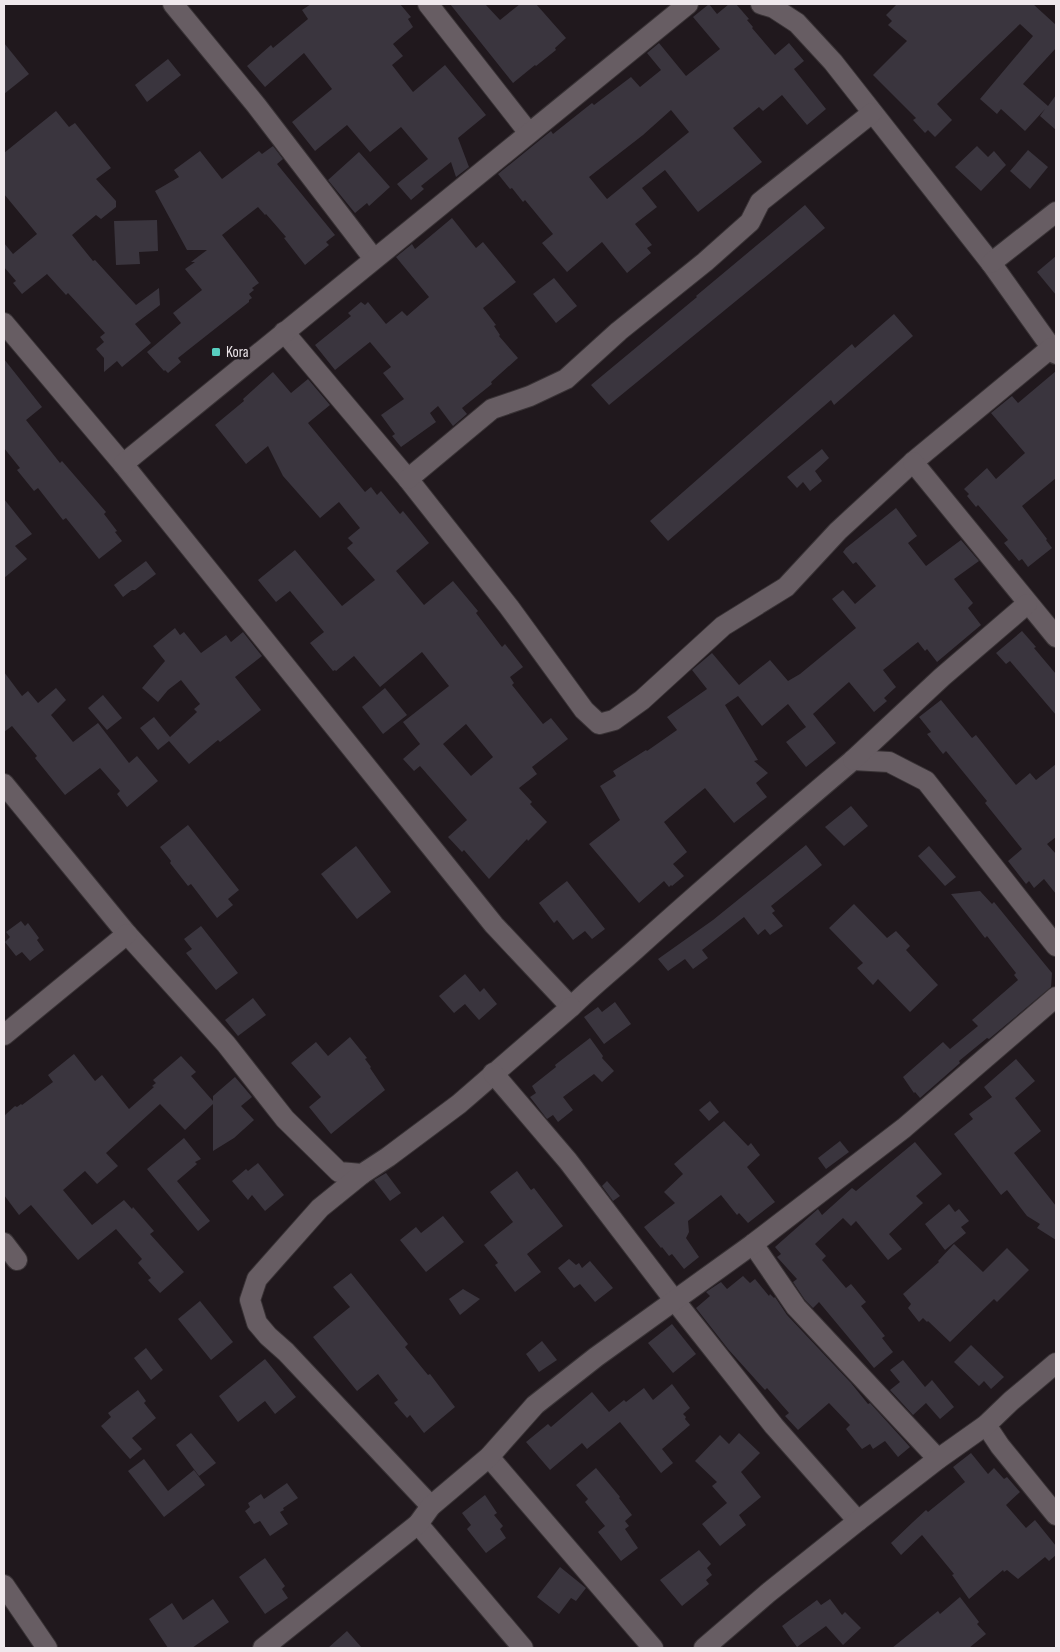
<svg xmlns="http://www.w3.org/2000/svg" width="1060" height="1652" font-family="'Sofia Sans Condensed',sans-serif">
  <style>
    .building { fill: #3a353e; fill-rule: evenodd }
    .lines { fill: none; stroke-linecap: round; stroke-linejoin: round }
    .minor-casing { stroke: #383235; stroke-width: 22 }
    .minor { stroke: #675d63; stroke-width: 20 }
    .poi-dot { fill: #58cec0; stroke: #20181d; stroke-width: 2 }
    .labels { text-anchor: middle; stroke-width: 5; stroke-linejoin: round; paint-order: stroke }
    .poi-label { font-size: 15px; fill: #efe8ec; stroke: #20181d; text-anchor: start }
  </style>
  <rect width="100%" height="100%" fill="#20181d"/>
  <g class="building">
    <path d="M311,4H400L411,17L408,19L413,27L393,44L403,56L392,65L413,92L445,65L486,115L458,138L469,167L456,177L451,162L421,186L424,189L411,200L397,184L428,159L401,127L370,152L347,125L315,151L292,122L332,89L304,53L265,87L247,66L271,45L273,48L308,19L302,10Z"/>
    <path d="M450,4H485L500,20L520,4H536L566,38L555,48L556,50L536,66L535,65L513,83Z"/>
    <path d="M709,4L717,14L729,4H736L749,19L747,20L753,27L752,28L775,55L789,43L804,61L794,69L826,109L807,125L782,95L763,111L759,107L733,128L762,162L698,212L665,170L642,188L657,207L635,224L652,245L647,248L651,253L627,273L602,242L567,272L542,243L553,234L525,200L523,202L512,188L510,189L498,174L551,131L553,134L592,103L594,105L631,77L640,87L661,70L647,53L659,43L686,76L720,49L693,17ZM671,110L689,132L607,199L589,177L643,135Z"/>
    <path d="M897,4H1033L1056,25V48L1023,84L1048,106L1056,95V130L1040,116L1045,109L1025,131L1001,109L997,114L980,99L1033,36L1020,24L937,104L952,120L935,137L928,130L925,133L913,120L916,118L873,75L907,41L888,25L892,21L886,15Z"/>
    <path d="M4,43L29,74L4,94Z"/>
    <path d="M168,59L181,75L147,102L135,85Z"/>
    <path d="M56,111L69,127L75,123L111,168L96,179L116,201V207L101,219L96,215L72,235L93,261L95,260L136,305L159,288L160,305L135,324L151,343L122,367L117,361L104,372V358L96,349L104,342L100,337L105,333L68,293L66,295L47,274L22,294L13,283L16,281L4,267V243L13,254L37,234L4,194V153Z"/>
    <path d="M273,146L283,159L277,164L335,235L326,242L329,245L305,265L284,238L286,237L266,214L265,215L258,207L222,235L259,283L252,288L254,290L249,294L252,298L249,300V302L178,358L181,362L168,373L165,370L164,371L147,352L181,323L173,313L202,290L185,269L195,262H191L207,250H187L155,191L179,177L174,170L200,151L222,179L259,151L262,154Z"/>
    <path d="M977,146L988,157L994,151L1006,165L981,191L955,167Z"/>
    <path d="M1028,150L1048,167L1030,189L1010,171Z"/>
    <path d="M359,152L390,187L369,206L367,203L355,213L328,180Z"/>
    <path d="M805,205L825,228L609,405L591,385L697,297L696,296Z"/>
    <path d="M452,218L476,248L483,242L516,282L483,308L496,325L494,326L500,335L499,336L518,358L491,382L492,384L462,408L467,414L453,426L438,406L430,413L436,422L401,447L392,436L395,434L381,415L404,399L383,373L391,367L370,342L335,370L315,345L351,316L348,313L361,302L365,305L368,302L386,324L402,311L407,316L429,297L396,257L412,244L415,249Z"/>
    <path d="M157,220L158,251L139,252L140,264L116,265L114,221Z"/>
    <path d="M1056,256V295L1037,272Z"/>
    <path d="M554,278L577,306L556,323L533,294Z"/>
    <path d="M894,314L913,336L834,405L831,400L668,541L650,521L852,344L855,348Z"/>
    <path d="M4,359L42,407L26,420L60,463L62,461L106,512L104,514L117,531L115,532L122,541L99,559L66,518L63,520L38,488L34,491L17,470L20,468L4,448Z"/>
    <path d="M1056,371V478L1022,506L1047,539L1046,540L1052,548L1028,567L1022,559L1019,561L1004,543L1008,540L978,505L976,507L967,496L969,494L964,489L987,468L996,479L1025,453L991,413L1012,396L1018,403Z"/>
    <path d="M273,372L291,393L308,379L330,405L308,423L365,492L371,487L377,495L381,491L400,514L403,511L429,543L396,571L424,605L453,581L478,611L476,613L502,647L505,644L523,667L510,677L514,683L512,685L543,724L551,718L568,739L532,767L537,774L519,788L532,802L530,804L547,822L528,841L527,839L489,879L464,850L462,852L448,837L467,820L420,766L414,771L403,759L420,744L403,722L449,686L422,652L380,687L354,656L336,671L335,670L333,671L310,643L324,632L290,591L276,602L258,580L295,550L342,606L375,580L347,548L353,543L348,538L360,528L339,502L320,518L283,476L268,446L246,464L215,425L244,401L243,399ZM466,724L493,757L471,776L443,744Z"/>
    <path d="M822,449L829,458L815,471L822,481L810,491L803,482L797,488L787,477Z"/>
    <path d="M4,499L32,534L15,546L27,559L4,578Z"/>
    <path d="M896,508L917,536L908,543L926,566L961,540L979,561L954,579L973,603L968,608L981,625L937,662L927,649L925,651L918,642L883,670L896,687L884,698L887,701L874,712L849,682L813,714L836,743L806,767L786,742L806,727L788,704L762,726L738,696L725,705L758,760L754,761L768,773L756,783L767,797L734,823L705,788L689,801L664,822L687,852L673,864L684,876L672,886L671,885L669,887L664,881L639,903L589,844L620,820L600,786L616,776L613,771L646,750L647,751L677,730L667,717L707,689L692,670L712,653L739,685L770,660L788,681L800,674L856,628L832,599L843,590L855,604L876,586L856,562L853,564L843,552L846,548Z"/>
    <path d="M146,561L156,574L135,590H132L123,597L114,585Z"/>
    <path d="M175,628L180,635L184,632L201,653L226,635L231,642L243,632L262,656L235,677L261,710L220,742L218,740L189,764L169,741L158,750L140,728L154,717L170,737L197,712L194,709L200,704L181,680L168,690L158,702L142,688L165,661L153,646Z"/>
    <path d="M1022,631L1036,647L1034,648L1056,674V715L1010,661L1006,664L996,653Z"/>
    <path d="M4,672L22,696L28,691L38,703L56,688L66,700L51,715L73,742L98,723L129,763L137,756L158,781L127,807L117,794L120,791L100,768L65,795L35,758L37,756L12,726L4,732Z"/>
    <path d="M385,688L407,715L383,734L362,707Z"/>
    <path d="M103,695L122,718L107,730L88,708Z"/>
    <path d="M941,700L972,738L976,735L1016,785L1030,773L1036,780L1056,764V837L1047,844L1056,854V894L1044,879L1034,888L1029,881L1026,884L1008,861L1022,849L985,803L987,801L946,751L943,754L927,734L931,732L919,717Z"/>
    <path d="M851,806L868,826L844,846L825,827Z"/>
    <path d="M188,825L239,890L228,899L233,905L217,918L191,884L188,886L170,863L171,861L160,847Z"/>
    <path d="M806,845L822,865L771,906L775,911L772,913L783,926L770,935L765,929L758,935L744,917L702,950L708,958L693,969L685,959L668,971L658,959L713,920Z"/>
    <path d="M356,846L391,892L357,919L321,874Z"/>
    <path d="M929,846L956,877L945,886L918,856Z"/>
    <path d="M567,881L605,929L592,939L585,931L573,940L557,920L554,923L539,903Z"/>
    <path d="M980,891L992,904L994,902L1052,973L1051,987L989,1039L987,1038L959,1061L960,1063L920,1098L915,1092L914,1093L903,1077L943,1042L950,1049L978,1026L972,1020L1018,980L1014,975L1016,973L987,936L985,938L951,894Z"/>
    <path d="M854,904L887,938L896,931L910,946L906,950L938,985L910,1012L878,979L873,985L857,968L863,963L829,928Z"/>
    <path d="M21,921L25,926L28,923L39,938L37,940L44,950L30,961L22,952L16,956L5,942L10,937L6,932Z"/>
    <path d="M201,926L238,973L216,990L186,953L192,949L184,939Z"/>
    <path d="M465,974L480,992L484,988L497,1004L479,1020L465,1004L454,1013L439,996Z"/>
    <path d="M253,998L266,1015L238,1036L225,1020Z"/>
    <path d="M615,1002L631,1024L604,1044L584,1017L598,1007L602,1012Z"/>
    <path d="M350,1037L367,1058L365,1059L371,1067L370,1068L385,1090L331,1134L309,1107L321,1097L291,1063L316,1042L328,1056Z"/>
    <path d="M590,1038L603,1056L602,1058L614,1071L602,1082L594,1074L563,1097L573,1110L558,1122L553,1115L547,1119L530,1097L536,1093L532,1086L556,1067L555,1065Z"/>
    <path d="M74,1054L95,1081L102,1075L129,1109L154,1087L152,1086L156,1083L153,1080L181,1056L196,1072L191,1076L213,1101V1096L235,1077L252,1097L241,1106L254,1120L234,1138L213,1151V1104L185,1130L160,1104L106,1153L118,1166L97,1184L85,1171L63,1190L92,1225L124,1200L132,1209L133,1207L154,1231L150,1234L184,1272L160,1293L148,1280L151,1278L138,1263L142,1259L116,1229L78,1260L31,1205L19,1215L4,1195V1116L15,1106L17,1107L21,1104L22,1105L53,1082L48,1075Z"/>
    <path d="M1016,1059L1035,1081L1015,1098L1041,1131L1014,1153L1056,1206V1240L1037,1228L1040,1224L1027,1216L1007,1190L1001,1195L954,1134L973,1119L969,1114L992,1097L984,1087Z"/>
    <path d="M710,1101L719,1112L709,1121L699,1110Z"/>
    <path d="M724,1121L748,1146L751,1143L760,1155L747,1167L775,1202L748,1223L739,1213L737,1215L721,1195L688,1221L689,1232L686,1238L699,1257L684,1269L672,1254L669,1256L662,1247L661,1248L644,1227L675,1203L664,1192L683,1174L674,1164Z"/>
    <path d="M184,1138L201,1159L195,1162L197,1164L177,1181L210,1221L198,1231L147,1169Z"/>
    <path d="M840,1141L849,1152L826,1169L818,1158Z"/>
    <path d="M915,1142L942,1174L916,1196L923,1203L889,1234L902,1249L888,1260L856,1221L851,1226L843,1218L815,1244L826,1256L822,1260L846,1288L851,1284L866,1302L861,1306L885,1336L882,1338L893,1352L874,1368L819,1302L813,1308L805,1300L793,1282L797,1279L777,1257L781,1254L775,1247L818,1209L822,1215L852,1188L856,1191Z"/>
    <path d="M258,1163L284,1195L265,1211L252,1195L248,1200L232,1181L246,1169L248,1171Z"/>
    <path d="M517,1171L531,1190L534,1188L563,1226L527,1254L541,1272L515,1292L495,1265L498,1263L484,1245L513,1222L490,1192Z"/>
    <path d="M386,1173L401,1193L390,1201L374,1180Z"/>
    <path d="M607,1181L620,1196L613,1201L602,1186Z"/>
    <path d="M949,1204L955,1212L959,1209L969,1221L961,1227L966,1233L945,1250L925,1224Z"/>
    <path d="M443,1216L464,1242L426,1272L400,1240L416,1227L421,1233Z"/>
    <path d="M954,1244L983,1272L1007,1248L1029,1270L997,1302L994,1299L950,1342L928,1321L927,1322L923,1318L919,1322L908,1308L911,1304L903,1294L939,1262L938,1261Z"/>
    <path d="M569,1259L576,1265L579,1263L582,1268L590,1261L613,1288L595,1302L580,1284L574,1288L558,1268Z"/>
    <path d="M351,1273L408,1344L405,1347L428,1375L430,1374L455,1407L424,1433L410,1415L407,1418L394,1403L398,1400L378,1374L357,1391L313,1337L350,1307L333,1287Z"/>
    <path d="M743,1276L750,1283L755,1279L769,1296L770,1294L774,1298L775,1297L787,1315L851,1383L868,1404L870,1403L910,1447L898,1457L885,1441L873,1449L870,1444L862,1449L846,1429L850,1425L829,1403L798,1430L785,1416L789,1413L767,1388L765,1390L728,1349L696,1308L710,1296L706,1292L721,1282L727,1289Z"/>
    <path d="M463,1289L480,1299L460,1315L449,1299Z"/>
    <path d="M200,1301L233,1342L211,1360L178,1319Z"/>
    <path d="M672,1324L696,1354L673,1373L648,1343Z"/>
    <path d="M542,1341L557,1360L539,1372L526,1354Z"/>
    <path d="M971,1345L1004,1377L991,1389L984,1381L979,1386L954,1362Z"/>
    <path d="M146,1348L163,1370L151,1380L134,1358Z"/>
    <path d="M265,1359L296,1397L275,1414L265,1401L238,1422L219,1396Z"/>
    <path d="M903,1360L925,1387L932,1380L954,1407L940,1419L926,1403L913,1415L890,1390L900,1382L890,1370Z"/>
    <path d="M672,1384L690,1408L683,1414L686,1417L685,1419L690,1425L662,1449L673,1463L661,1473L620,1422L587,1449L582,1443L550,1470L526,1442L548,1424L551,1427L592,1392L609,1412L624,1400L626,1402L644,1388L653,1400Z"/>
    <path d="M138,1390L146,1401L144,1403L156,1418L132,1438L142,1449L130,1459L101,1426L111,1417L108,1413Z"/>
    <path d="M191,1433L216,1463L199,1476L176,1445Z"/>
    <path d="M739,1433L760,1453L741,1472L761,1497L739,1515L746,1525L720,1546L702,1524L727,1503L712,1486L717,1482L695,1461L720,1435L729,1444Z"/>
    <path d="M971,1453L988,1474L994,1468L1004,1479L1007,1477L1020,1492L1006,1505L1026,1528L1035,1520L1056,1546V1555L1049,1561L1045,1557L1018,1579L1007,1570L1004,1572L1003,1570L969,1599L952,1575L954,1574L922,1535L901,1555L891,1543L913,1522L926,1510L928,1512L965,1482L953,1467Z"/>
    <path d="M144,1459L168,1491L194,1470L205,1485L164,1517L128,1471Z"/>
    <path d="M596,1468L620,1497L619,1498L632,1515L625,1521L629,1526L625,1529L638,1548L621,1561L598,1532L605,1526L585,1502L588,1499L576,1485Z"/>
    <path d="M287,1483L298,1498L283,1508L284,1510L280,1512L288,1524L270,1536L260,1521L254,1524L245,1511L250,1507L248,1503L261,1494L264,1499Z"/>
    <path d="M485,1495L497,1513L494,1515L503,1526L500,1529L506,1538L486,1553L467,1529L471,1525L462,1513Z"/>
    <path d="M699,1550L711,1564L707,1568L712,1575L706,1580L709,1584L682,1606L660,1580Z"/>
    <path d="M265,1558L285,1586L282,1589L288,1598L265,1614L239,1577Z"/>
    <path d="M560,1567L586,1588L576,1601L571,1598L559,1614L537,1597Z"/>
    <path d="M960,1597L979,1622L977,1624L986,1634L969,1648H892L938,1611L940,1614Z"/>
    <path d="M213,1599L229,1622L192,1648H168L149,1619L172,1603L183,1620Z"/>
    <path d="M830,1599L842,1615L845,1612L861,1628L843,1645L826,1626L797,1647L782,1626L817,1600L821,1605Z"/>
    <path d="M347,1631L362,1648H328Z"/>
  </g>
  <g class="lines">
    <defs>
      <g id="minor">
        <path d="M173,4L256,105L374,259"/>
        <path d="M428,4L529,133"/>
        <path d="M761,4L774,8L797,23L833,62L991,263L1056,354"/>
        <path d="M991,263L1056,212"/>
        <path d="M4,323L123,464L494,925L571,1007C592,986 615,968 637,948C708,884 780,822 853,760L889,762L926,781L1056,946"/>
        <path d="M284,332L408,479L509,607L584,710L599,724L614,720L642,700L723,626L786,587L838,531L913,462L1051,348"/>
        <path d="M913,462L1056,637"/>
        <path d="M123,464L688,4"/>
        <path d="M408,479L492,409L530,396L566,379L619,331L705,262L750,222L760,202L872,113"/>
        <path d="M853,760L942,677L1027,604"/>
        <path d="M4,784L127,934L226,1044L285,1119L339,1172L362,1174L388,1157L459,1104L571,1007"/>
        <path d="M4,1035L127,934"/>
        <path d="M493,1073L568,1161L675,1301L774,1426L858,1521"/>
        <path d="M362,1174L320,1208L257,1279L250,1300L257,1323L268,1336L286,1352L431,1506"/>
        <path d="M4,1243L17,1260"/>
        <path d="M753,1244L796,1307L938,1459"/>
        <path d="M986,1425L1000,1446L1056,1515"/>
        <path d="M489,1457L653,1648"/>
        <path d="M418,1524L523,1648"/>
        <path d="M4,1585L47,1648"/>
        <path d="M263,1648L418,1524L431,1506L489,1457L535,1405L596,1357L753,1244L904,1128L1056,997"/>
        <path d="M704,1648L768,1593L858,1521L938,1459L986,1425L1011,1401L1056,1363"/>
      </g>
    </defs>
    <use href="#minor" class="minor-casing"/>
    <use href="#minor" class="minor"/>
  </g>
  <rect class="poi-dot" x="211" y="347" width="10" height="10" rx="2.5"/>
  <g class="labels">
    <g class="poi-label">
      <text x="226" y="357">Kora</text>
    </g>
  </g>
  <rect width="1060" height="1652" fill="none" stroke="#efe8ec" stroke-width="10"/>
</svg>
